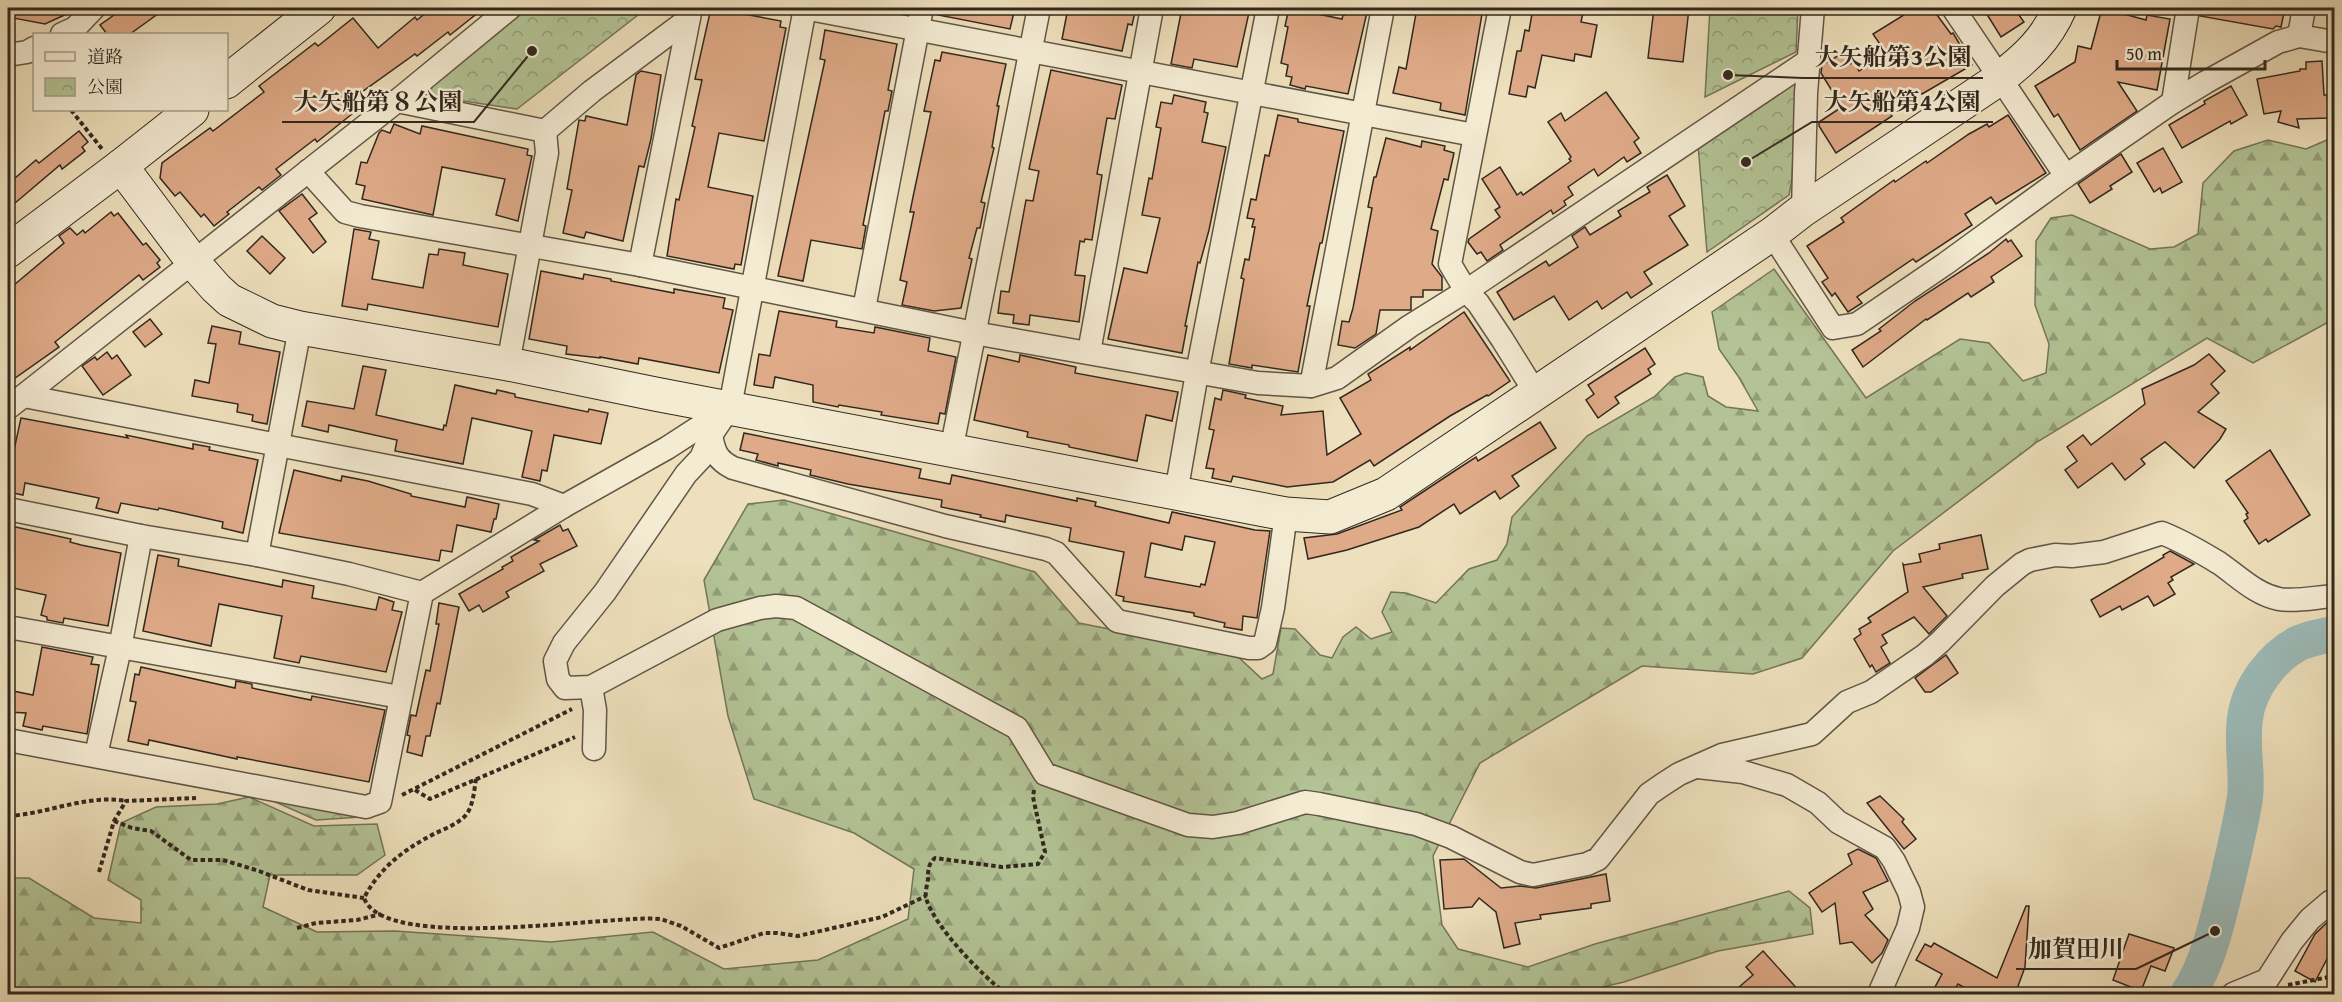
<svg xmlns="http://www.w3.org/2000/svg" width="2342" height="1002" font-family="'Gentium Book Plus','Noto Serif JP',serif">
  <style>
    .forest { fill: url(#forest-firs); stroke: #72765a; stroke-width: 1.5 }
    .park { fill: url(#park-crowns); stroke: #72765a; stroke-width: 1.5 }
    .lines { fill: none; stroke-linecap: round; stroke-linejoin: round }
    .river { stroke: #9cbbb9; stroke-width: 36 }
    .building { fill: #dfaa88; stroke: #32281f; stroke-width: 1.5; fill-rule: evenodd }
    .street-casing { stroke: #615646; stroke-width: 25 }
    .secondary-casing { stroke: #32281f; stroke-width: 35 }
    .path { stroke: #32281f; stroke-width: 4; stroke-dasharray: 4.5 3; stroke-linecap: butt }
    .street { stroke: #f4ebd3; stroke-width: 22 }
    .secondary { stroke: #f4ebd3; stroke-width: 33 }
    .leader { fill: none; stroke: #32281f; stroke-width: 2 }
    .callout-dot { fill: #32281f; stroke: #f4ebd3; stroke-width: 2 }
    .callout-label { font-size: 24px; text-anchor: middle; font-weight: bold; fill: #32281f; stroke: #f4ebd3; stroke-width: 5; stroke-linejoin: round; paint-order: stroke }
  </style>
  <defs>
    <pattern id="forest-firs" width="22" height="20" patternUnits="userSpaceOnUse" patternTransform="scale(1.5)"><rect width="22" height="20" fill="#b3c395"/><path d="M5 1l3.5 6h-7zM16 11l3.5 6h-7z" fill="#929e79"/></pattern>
    <pattern id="park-crowns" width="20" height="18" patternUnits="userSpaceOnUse" patternTransform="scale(1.5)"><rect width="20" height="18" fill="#b3c395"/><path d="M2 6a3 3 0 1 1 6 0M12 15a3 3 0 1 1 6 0" fill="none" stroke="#929e79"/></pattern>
  </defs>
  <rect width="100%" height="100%" fill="#eee0bc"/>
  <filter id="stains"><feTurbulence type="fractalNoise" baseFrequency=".00333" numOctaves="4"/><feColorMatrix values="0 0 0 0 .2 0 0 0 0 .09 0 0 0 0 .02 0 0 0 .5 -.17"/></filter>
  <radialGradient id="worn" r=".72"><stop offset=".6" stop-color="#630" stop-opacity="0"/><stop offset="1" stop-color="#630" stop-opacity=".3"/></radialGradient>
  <path class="forest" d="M2334,137V319L2253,363L2207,338L2037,442L1893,551L1802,658L1753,674L1642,666L1480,763L1433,856L1442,925L1458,949L1528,967L1595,944L1789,891L1810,908L1813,934L1718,951L1624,982L1573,994H8V878H29L94,918L141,923V900L108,880L121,823L156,807L217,804L249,797L314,826L377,824L385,855L357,875H270L263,907L317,932L395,931L551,942L653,932L724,969L818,960L908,919L914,869L854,833L754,799L728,716L704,580L748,504L784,500L1035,572L1079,623L1235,654L1262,679L1273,674L1281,628L1295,629L1320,655L1332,658L1343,637L1356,627L1371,639L1392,632L1382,612L1391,592L1406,593L1436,603L1469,569L1497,560L1507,544L1512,517L1587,436L1654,397L1675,377L1686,373L1703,377L1708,396L1726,407L1758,411L1738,376L1719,349L1712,312L1774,269L1866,398L1960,339L1989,343L2023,381L2046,373L2049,344L2035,305L2036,241L2051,218L2072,215L2150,249L2174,247L2198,234L2203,183L2234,151L2268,140L2306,149Z"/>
  <g class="park">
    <path d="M529,8H647L517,109L417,94Z"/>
    <path d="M1710,8H1798L1796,52L1705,97Z"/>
    <path d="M1796,83L1792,179L1789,195L1707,252L1698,145Z"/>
    <path d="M262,796L361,817L316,820Z"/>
  </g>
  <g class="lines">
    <path class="river" d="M2188,994C2210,960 2218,917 2228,878C2234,851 2241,824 2245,797C2248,771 2241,745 2245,719C2248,689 2272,657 2299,643C2311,638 2322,636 2334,634"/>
  </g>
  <g class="building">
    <path d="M8,8H76L71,12L45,24L8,17Z"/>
    <path d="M124,8H166L130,34H107L100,25Z"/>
    <path d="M432,8H484L450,35L448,32L417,56L415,54L355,97L362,106L317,142L315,139L276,169L281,175L262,190L259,187L227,212L229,214L214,226L204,214L201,217L180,192L175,196L160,178L162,163L210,128L213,131L264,92L259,86L315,43L318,46L353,18L378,48L415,17L417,20Z"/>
    <path d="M711,8L781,21L780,27L786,28L764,141L719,133L708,187L753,196L741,265L735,264L734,269L667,256L676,199L679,200L695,127L692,126L702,80L695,79Z"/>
    <path d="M939,8H1015L1010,29L938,15Z"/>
    <path d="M1068,8H1136L1132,25L1128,24L1122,51L1062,39Z"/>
    <path d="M1182,8H1250L1237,67L1194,59L1192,68L1171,64Z"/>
    <path d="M1289,8L1342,19L1343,15H1345L1347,8H1368L1348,94L1306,86L1305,89L1290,85L1292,77L1286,76L1288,65L1281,63L1288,27L1285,26Z"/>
    <path d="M1417,8H1483L1465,115L1440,110L1441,103L1393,93L1399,67L1406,69Z"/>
    <path d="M1533,8H1584L1581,22L1597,25L1591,57L1575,54L1574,61L1542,55L1535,88L1528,86L1526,97L1509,94L1517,51H1521L1525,30L1529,31Z"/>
    <path d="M1654,8H1689L1683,62L1648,58Z"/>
    <path d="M1915,8H1932L1951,34L1953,33L1972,65L1922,94L1920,92L1889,111L1892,116L1836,153L1819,126V122L1842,107L1821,73L1822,65L1843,53L1850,64L1854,62L1859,71L1886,53L1873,34Z"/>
    <path d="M1983,8H2014L2024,22L2001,37Z"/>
    <path d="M2102,8L2146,20L2147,15L2170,19L2157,90L2118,82L2137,111L2080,150L2058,114L2054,117L2035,86L2075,62L2078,46L2091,49Z"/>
    <path d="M2201,8H2285L2281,27L2276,26L2273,29L2200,16Z"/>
    <path d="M825,30L897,44L888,90L892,91L888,111H885L863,225L866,226L862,249L811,240L803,281L778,276L825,60L820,59Z"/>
    <path d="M942,52L1006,64L997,106H999L992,147L994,148L981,202L985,203L980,228H977L969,258L972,259L961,308L934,311L902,305L907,282L900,280L914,212H910L913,197L931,112L924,111L935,60L940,61Z"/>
    <path d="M2322,61L2324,95H2327L2329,118L2297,119L2299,128L2278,122L2281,111L2264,114L2257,79L2300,71V69H2306V62Z"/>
    <path d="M1051,70L1122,85L1115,119L1107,118L1097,174L1102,175L1092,240L1085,239L1084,242L1080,241L1075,275L1085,276L1079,322L1030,315L1029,325L1013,323L1014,315L998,313L1001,291L1009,292L1026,200L1033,201L1039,171L1029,169Z"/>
    <path d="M641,71L661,75L651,139L644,167L639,166L623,241L586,232L584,238L563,233L572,190L567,189L579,120L585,121L586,116L627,125L636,75Z"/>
    <path d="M2231,86L2247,115L2231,124L2230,121L2182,148L2169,125L2205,104L2204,101Z"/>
    <path d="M1606,92L1639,138L1634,142L1641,153L1627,162L1624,157L1598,176L1594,169L1568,187L1573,195L1564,201L1566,205L1553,214L1551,210L1500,245L1503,250L1487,261L1481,252L1477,254L1468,242L1469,239L1500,217L1495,210L1500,207L1482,179L1500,167L1517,195L1521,192L1523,195L1571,161L1569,159L1571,157L1548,122L1561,113L1565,121Z"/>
    <path d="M1174,95L1206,102L1204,112L1208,113L1202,142L1226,147L1209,230L1200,263L1198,262L1185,326H1187L1182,353L1108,339L1124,268L1147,273L1160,218L1142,215L1149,178L1152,179L1161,128L1156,127L1161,102L1172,104Z"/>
    <path d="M1278,115L1298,119V122L1344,131L1322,243H1320L1307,306H1310L1298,372L1252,365V368L1229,364L1244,279L1241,278L1245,259L1249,260L1255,227H1252L1254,219L1247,218L1251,199L1256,200L1265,155L1269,156Z"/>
    <path d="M2008,115L2046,173L1996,204L1991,197L1965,214L1972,225L1916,262L1913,259L1857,297L1862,303L1848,312L1835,293L1832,296L1822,282L1828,278L1807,246L1844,222L1841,218L1894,180L1895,182L1926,161L1927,163L1969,134L1987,124L1989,127Z"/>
    <path d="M394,124L420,134L422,126L528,149L527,155L532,156L518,221L496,215L505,179L442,167L433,215L362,199L365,186L356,184L361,162L367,163L379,133L382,130L390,133Z"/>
    <path d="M79,131L88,142L82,147L85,151L62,169L60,165L8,209V184L36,160L39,163Z"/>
    <path d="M1386,138L1421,147L1422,141L1445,146L1444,150L1454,153L1448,180L1444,179L1431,229L1438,231L1432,264L1442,277V290H1423V297H1411V310H1380L1376,334L1355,348L1338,345L1342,321L1349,322L1353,308L1372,208L1368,207L1374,177H1376Z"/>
    <path d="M2163,148L2182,182L2162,193L2160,188L2154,192L2137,163Z"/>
    <path d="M2121,154L2132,172L2110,186L2112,189L2090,203L2078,184Z"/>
    <path d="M1667,175L1685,206L1669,216L1688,245L1644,272L1652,284L1631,298L1627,292L1602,309L1597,301L1569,320L1554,296L1514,320L1497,292L1546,261L1549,266L1578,247L1572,236L1585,227L1590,235L1621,216L1618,211L1650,192L1647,187Z"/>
    <path d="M302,194L317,213L309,219L326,242L313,253L279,211Z"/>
    <path d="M111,212L114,216L118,213L143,245L146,243L160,260L157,263L160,267L143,280L139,275L55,342L59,347L8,383V290L64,243L59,236L70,228L77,235L83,230L85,233Z"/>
    <path d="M354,229L371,232L369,239L379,241L372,279L423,288L429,254L438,255L439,249L465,253L463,265L508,274L498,327L368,304L367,310L342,306Z"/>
    <path d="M262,236L285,258L270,274L247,251Z"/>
    <path d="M2006,239L2008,242L2011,240L2022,256L1991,277L1994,282L1971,297L1968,293L1927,320L1926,319L1863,367L1852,350L1881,331L1879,329L1915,301L1989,253Z"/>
    <path d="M541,271L583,279L584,274L611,279V281L674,293V289L725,298L723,308L733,310L719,373L639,358L638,364L600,357V358L566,354L567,346L529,339Z"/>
    <path d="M779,311L837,321L836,327L874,333L875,327L930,338L928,351L956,357L945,414L940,413L938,424L881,415L882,412L839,405L838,407L813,402V385L775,377L773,388L754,385L759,354L770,356Z"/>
    <path d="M1464,312L1510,381L1488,396L1487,395L1450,416L1374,466L1370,460L1333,482L1287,487L1233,476L1231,482L1212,478L1214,469L1206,468L1214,430L1209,429L1215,398L1221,400L1223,390L1246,395L1245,398L1283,406L1281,415L1323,411L1327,455L1361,434L1340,398L1371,380L1368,374L1410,347V350Z"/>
    <path d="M150,319L162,334L145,347L133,332Z"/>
    <path d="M212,326L241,332L239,344L280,352L267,424L252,421L253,415L237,412L238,404L192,396L195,380L209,383L216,344L208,343Z"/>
    <path d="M1645,348L1655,364L1648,369L1651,374L1615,397L1619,403L1598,418L1586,400L1594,394L1588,385Z"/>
    <path d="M107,352L112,359L117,355L131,375L103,395L82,366L95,357L97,360Z"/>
    <path d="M2209,354L2225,371L2211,384L2219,393L2198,412L2226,429L2220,439L2194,468L2165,442L2141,459L2145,464L2125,480L2112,463L2078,488L2065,470L2077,461L2067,447L2083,435L2091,445L2145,404L2142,389L2194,365Z"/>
    <path d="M988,355L1019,362L1020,355L1076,367L1075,373L1178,392L1172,421L1146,415L1137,461L1069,447V445L1027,437L1028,432L974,420Z"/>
    <path d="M363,366L386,370L376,415L443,430L444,425L446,426L455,385L496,394L497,390L515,394V397L588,412L589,409L608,413L601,444L554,435L547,471L542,470L540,481L522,477L532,431L472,418L463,464L395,451L397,440L329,425L328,432L302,426L307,401L354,409Z"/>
    <path d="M21,418L128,438L126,435L193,449V444L210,447L209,450L258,460L243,533L222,528L223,522L159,508L158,510L121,503L118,513L96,508L99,498L25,483L23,495L8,492V477Z"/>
    <path d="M1540,422L1556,448L1512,476L1519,486L1500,499L1495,491L1460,514L1454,504L1419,527L1347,550L1308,559L1304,538L1337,534L1402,510L1400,507L1456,470L1476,457L1478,461Z"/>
    <path d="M744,433L921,469L919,478L950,484L952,475L1077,501V498L1096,502L1095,506L1169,523L1172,512L1255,530L1270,531L1257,618L1243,616L1242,630L1224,627L1225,623L1194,616V613L1123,601L1124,597L1116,595L1124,552L1069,541L1071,528L1006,515L1005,522L980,517L981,515L941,507L942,500L848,484L810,475L811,470L778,463V466L756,460L758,454L740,450ZM1185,536L1215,542L1205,585L1201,584L1200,587L1145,577L1151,543L1182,550Z"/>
    <path d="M2270,450L2310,515L2268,542L2266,539L2259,544L2244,521L2248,518L2246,514L2248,513L2226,481Z"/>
    <path d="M294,470L341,481L342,476L368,481L411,494V496L465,507L467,497L499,504L496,519H494L491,532L457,525L452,552L441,550L439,561L279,533Z"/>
    <path d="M560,525L563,531L568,529L577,546L540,564L544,571L506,592L509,597L483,612L479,605L469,611L459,594L503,569L502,567L513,561L511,557L539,541L534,540Z"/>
    <path d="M11,526L71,539L70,542L81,545L121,553L108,626L64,618L63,623L47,620V617L41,615L46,595L8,587V542Z"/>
    <path d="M1981,535L1988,569L1962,574L1963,578L1923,587L1947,616L1929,634L1914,617L1882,635L1887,643L1881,647L1890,663L1876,672L1872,665L1870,667L1854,639L1861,634L1859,629L1871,622L1868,618L1908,592L1903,564L1904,565L1921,562L1919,554L1940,549L1939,544Z"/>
    <path d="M2170,551L2194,564L2171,577L2173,580L2168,583L2175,594L2154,606L2148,596L2122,610L2120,606L2100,617L2091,600L2164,557L2163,555Z"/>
    <path d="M158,555L179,559L178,566L282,587L283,580L314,586L312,598L376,610L379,597L394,602L392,610L402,612L386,672L301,656L299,663L274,658L282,616L219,604L211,646L143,631Z"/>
    <path d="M439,603L459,607L440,704L437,703L430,736H426L422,756L407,752L410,736L407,735L411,715L416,716L426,670L430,671L439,624H436Z"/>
    <path d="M42,647L93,657L91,664L99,665L87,734L43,726L42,730L23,726L26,713L8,712V690L33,695Z"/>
    <path d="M1946,655L1958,673L1931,692H1925L1915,678Z"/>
    <path d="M141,667L235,688L236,681L252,684V688L311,700L312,696L385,710L369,782L237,757V759L149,740L148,745L128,741L136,702L130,701L135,674L139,675Z"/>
    <path d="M1880,796L1904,819L1902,822L1916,839L1904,849L1867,803Z"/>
    <path d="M1858,849L1876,858L1888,881L1863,892L1873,909L1865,915L1888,940L1882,953L1872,963L1852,942L1840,944L1835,903L1822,912L1809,893L1852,864L1848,854Z"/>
    <path d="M1464,859L1501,888L1520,886L1536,888L1606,874L1610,901L1591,904V908L1540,915L1541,919L1515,923L1520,944L1504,948L1496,912L1479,898L1472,907L1444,909L1440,860Z"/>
    <path d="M2026,906H2029L2025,967L2017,989L2026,994H1976L1958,984L1952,994H1944L1934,989L1942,974L1916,960L1925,944L1931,947L1934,943L1997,978Z"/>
    <path d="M2334,916V960L2328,957L2315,982L2295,971L2315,934Z"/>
    <path d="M2129,934L2174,948L2165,971L2151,966L2141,991L2113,980Z"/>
    <path d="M1763,951L1802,994H1731L1753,975L1746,967Z"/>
  </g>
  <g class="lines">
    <defs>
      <g id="street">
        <path d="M804,8L1474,135"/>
        <path d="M805,8L730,407L711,435L701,458L686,474L605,592L564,643L555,661L558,679L565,688L591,687L717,620L760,608L776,606L796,608L1017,728L1045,774L1188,825L1213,827L1238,823L1305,802L1319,804L1416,824L1451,837L1520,872L1533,875L1587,864L1598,859L1649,794L1662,785L1679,774L1722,755L1812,734L1847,702L1871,692L1925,655L1940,642L1995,586L2022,564L2030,560L2055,555L2072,556L2104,552L2162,533C2182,541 2201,552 2219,563C2238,576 2255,594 2279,599C2296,602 2317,597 2334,596"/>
        <path d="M1500,8L1450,264L1466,291L1478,303L1502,339L1535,392"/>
        <path d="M1953,8L2066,176"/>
        <path d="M62,34L75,28L94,8"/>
        <path d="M2299,36L2304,8"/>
        <path d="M8,55L27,52L34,48"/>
        <path d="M397,101L545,131"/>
        <path d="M2173,102L2188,8"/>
        <path d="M545,131L592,91L686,21"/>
        <path d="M308,171L345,212L360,216L640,265L974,333L1258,383L1311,386L1337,378L1410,326L1466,291L1808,61"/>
        <path d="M1803,210L1806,93L1813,8"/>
        <path d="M1772,234L1833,328L1857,324L1945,264L2066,176L2173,102L2206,82L2278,42L2299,36L2334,42"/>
        <path d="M640,265L691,8"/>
        <path d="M864,309L922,8"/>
        <path d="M1089,352L1152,8"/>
        <path d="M508,364L547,153L545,131"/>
        <path d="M1311,386L1383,8"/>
        <path d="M24,396L532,494L564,506"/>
        <path d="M8,408L397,101L510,8"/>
        <path d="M711,435C714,452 717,460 733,468L945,526L1046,549L1056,553L1117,621L1249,648H1258L1265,643L1273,608L1286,514"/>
        <path d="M951,451L1039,8"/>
        <path d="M1176,493L1197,373L1268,8"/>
        <path d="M8,509L141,536L257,555L349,574L422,593L564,506L667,448L721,413"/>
        <path d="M257,555L300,328"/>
        <path d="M8,627L400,697"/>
        <path d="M591,687L595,710L594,749"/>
        <path d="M8,740L366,807L380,802L422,593"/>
        <path d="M96,755L120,648L141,536"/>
        <path d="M1698,767L1743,772L1787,785L1818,803L1838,822L1885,848L1894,861L1909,892L1913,907L1908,928L1879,994"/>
        <path d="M2233,994L2267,980L2292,941L2310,919L2330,902L2334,901"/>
      </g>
      <g id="secondary">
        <path d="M226,82L319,8"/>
        <path d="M121,166L193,262L216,288L229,300L272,321L300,328L508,364L655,394L1286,514L1330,517L1386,494L1772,234L1803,210L1999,79C2027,57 2046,40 2060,8"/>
        <path d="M8,251L121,166L192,110"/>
      </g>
    </defs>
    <use href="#street" class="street-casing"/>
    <use href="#secondary" class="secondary-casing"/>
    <g class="path">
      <path d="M71,110L102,149"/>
      <path d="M476,779C474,791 473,810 463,818C454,826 441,830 430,836C402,851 379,869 364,898C384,954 611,914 661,919L681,926L719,948L764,933H777L798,936L882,917L926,896"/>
      <path d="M415,790L430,799L575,737"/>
      <path d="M402,795L572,709"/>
      <path d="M8,816C47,814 87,794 126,801"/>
      <path d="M114,821L132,828L151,831L191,860H223L259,871L308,890L364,898"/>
      <path d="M99,872L114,821L126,801L196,798"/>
      <path d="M297,928L316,923L357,920L381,914"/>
      <path d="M2288,985L2334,976"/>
      <path d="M1006,994C982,975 935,928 926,898C925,893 927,885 928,879C928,871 928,864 935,858L1002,867L1038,864L1045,852L1033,797L1034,790"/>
    </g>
    <use href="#street" class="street"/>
    <use href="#secondary" class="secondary"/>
  </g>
  <path class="leader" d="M1728 75L1803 78H1983M532 51L474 122H282M1746 162L1812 122H1993M2215 931L2136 969H2016"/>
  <g class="callout-dot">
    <circle cx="1728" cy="75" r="6"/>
    <circle cx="532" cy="51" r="6"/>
    <circle cx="1746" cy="162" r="6"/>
    <circle cx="2215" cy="931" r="6"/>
  </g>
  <g class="callout-label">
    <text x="1893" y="65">大矢船第3公園</text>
    <text x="378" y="110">大矢船第８公園</text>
    <text x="1902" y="110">大矢船第4公園</text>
    <text x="2076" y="957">加賀田川</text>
  </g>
  <rect width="2342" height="1002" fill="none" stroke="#eee0bc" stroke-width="30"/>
  <rect x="9" y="9" width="2324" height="984" fill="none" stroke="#32281f" stroke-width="3"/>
  <rect x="15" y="15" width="2312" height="972" fill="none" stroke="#32281f" stroke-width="1.5"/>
  <rect x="33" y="33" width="195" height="78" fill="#f4ebd3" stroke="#a69d8b" stroke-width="1.5"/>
  <rect x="45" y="52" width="30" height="9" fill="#f4ebd3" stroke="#a69d8b" stroke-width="1.5"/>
  <text x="87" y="63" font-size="18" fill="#32281f">道路</text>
  <rect x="45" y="78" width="30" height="18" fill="url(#park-crowns)" stroke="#a69d8b" stroke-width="1.5"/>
  <text x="87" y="93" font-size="18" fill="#32281f">公園</text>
  <path d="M2117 60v9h148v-9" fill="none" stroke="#32281f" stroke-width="3"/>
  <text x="2126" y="60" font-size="18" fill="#32281f" stroke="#f4ebd3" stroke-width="4.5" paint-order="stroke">50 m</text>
  <rect width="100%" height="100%" filter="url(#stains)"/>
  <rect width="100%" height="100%" fill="url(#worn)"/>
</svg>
